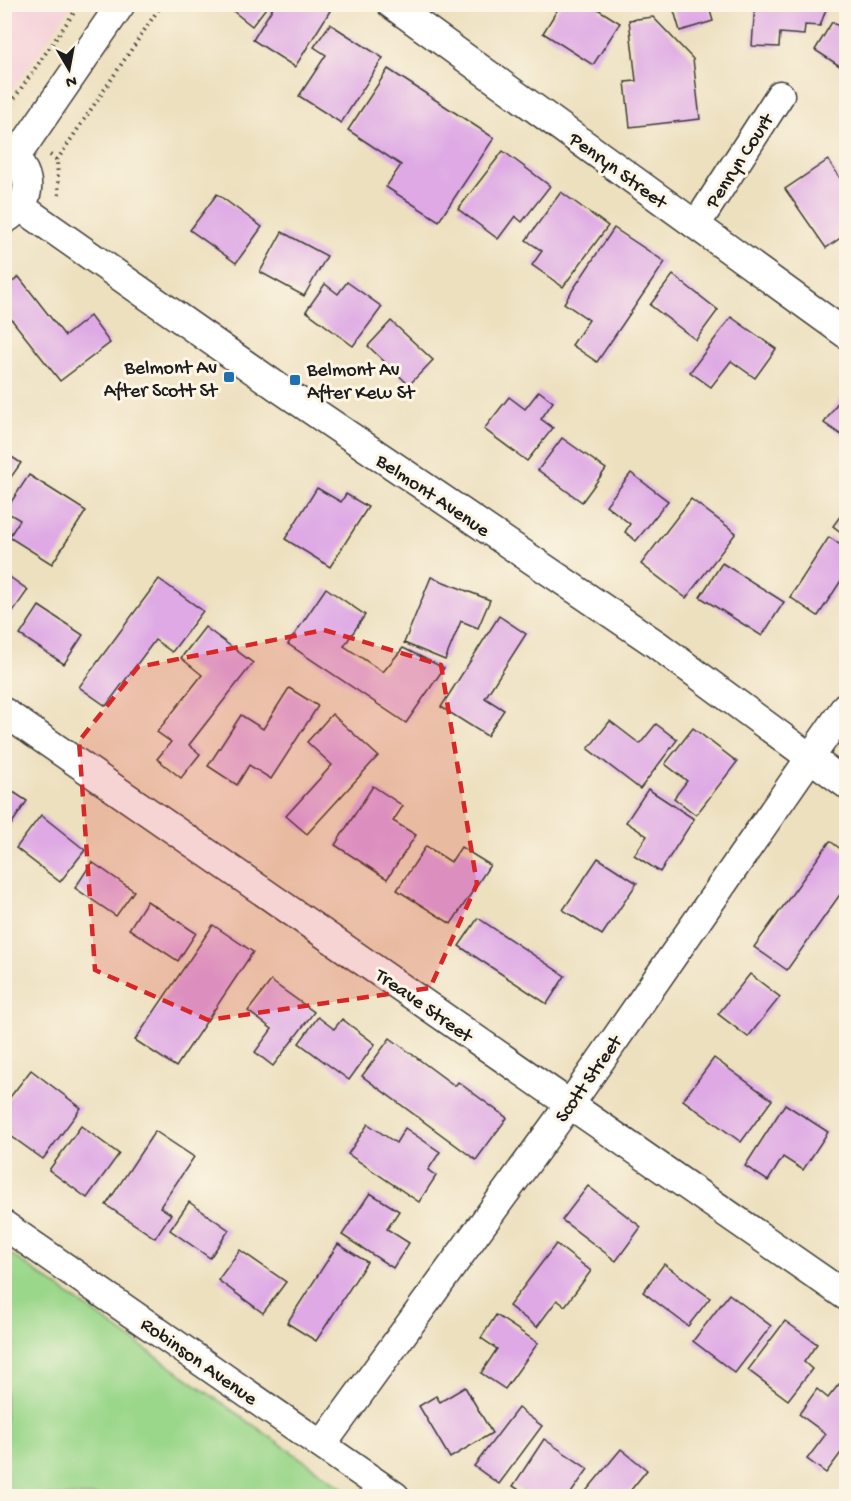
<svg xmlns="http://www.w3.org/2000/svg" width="851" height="1501" font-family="'Gochi Hand',sans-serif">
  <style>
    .built { fill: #f5cfd9 }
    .green { fill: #9bd78b; stroke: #5c7a54; stroke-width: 1.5 }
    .building { fill: #dea9e5 }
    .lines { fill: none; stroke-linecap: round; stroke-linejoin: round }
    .minor-casing { stroke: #3b3934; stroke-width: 31 }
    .path { stroke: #3b3934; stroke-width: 4; stroke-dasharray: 1.5 4.5; stroke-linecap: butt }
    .minor { stroke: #fff; stroke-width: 28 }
    .marked { fill: #d62828; fill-opacity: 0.2; stroke: #d62828; stroke-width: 4.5; stroke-dasharray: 12 8; stroke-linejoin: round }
    .poi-dot { fill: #1f6fb2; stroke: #fcf5e5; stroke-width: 2 }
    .labels { text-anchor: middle; stroke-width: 6; stroke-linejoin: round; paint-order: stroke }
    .street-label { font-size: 20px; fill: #1c1c1c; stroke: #fcf5e5 }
    .poi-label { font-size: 20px; fill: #1c1c1c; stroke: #fcf5e5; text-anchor: end }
  </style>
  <rect width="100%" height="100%" fill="#fcf5e5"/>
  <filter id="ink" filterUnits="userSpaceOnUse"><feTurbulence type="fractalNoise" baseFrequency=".0167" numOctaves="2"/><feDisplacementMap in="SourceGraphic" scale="12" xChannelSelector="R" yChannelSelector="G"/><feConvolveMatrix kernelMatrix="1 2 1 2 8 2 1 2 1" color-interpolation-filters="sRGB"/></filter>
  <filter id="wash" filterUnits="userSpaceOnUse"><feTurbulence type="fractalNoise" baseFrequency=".008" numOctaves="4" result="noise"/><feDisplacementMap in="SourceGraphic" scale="24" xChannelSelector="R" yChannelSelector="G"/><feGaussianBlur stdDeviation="1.35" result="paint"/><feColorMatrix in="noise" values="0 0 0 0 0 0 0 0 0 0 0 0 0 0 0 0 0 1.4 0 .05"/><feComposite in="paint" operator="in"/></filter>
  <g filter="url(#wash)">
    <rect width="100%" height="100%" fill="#ede0bf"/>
    <path class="built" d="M5,4L72,5L5,101L4,5Z"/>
    <path class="green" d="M5,1250L354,1496H5Z"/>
    <g id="blocks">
      <g class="building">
        <path d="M224,4H269L252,26Z"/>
        <path d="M275,4H320L330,11L295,67L253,40Z"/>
        <path d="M561,4H602L599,10L620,23L593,65L543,33Z"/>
        <path d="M672,4H708L713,21L680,31Z"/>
        <path d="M755,4H828L820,26L805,25L804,35L780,33L779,47L752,46Z"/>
        <path d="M653,17L693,59L700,119L630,127L625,82L636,81L629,20Z"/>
        <path d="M832,22L845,30L846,27V70L815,50Z"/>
        <path d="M330,24L383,58L341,123L299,96L326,55L314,47Z"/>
        <path d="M388,69L494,138L439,221L386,187L401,165L348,130Z"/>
        <path d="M503,151L550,186L522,222L515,216L498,239L458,209Z"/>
        <path d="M828,160L846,187V191L840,195L846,204V234L826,248L785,189Z"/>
        <path d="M561,192L608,226L563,287L532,265L542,251L526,240Z"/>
        <path d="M217,194L262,227L236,263L190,230Z"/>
        <path d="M614,228L665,262L597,362L572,345L589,320L564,303Z"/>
        <path d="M282,232L327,256L304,296L260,272Z"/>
        <path d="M673,275L718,310L696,340L650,305Z"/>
        <path d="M19,277L65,336L90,316L110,343L60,381L4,310V288Z"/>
        <path d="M347,282L382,307L353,346L306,311L325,284L338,294Z"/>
        <path d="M731,317L776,349L755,378L731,361L711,387L690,372Z"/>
        <path d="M391,321L433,360L409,385L368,346Z"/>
        <path d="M539,391L553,402L541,419L553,428L527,461L484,429L509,397L525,409Z"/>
        <path d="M844,393L846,395V438L824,423Z"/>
        <path d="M562,438L606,469L582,502L538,470Z"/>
        <path d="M4,452L21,463L4,487Z"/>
        <path d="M631,473L668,501L636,541L625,532L630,524L606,505Z"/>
        <path d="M29,475L86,511L52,564L9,537L20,520L5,511Z"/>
        <path d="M317,488L341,502L346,494L368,507L330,567L285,539Z"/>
        <path d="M691,499L736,533L686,598L641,564Z"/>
        <path d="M846,508V536L833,526Z"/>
        <path d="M829,537L846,549V573L818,616L790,597Z"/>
        <path d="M722,563L784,602L762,636L700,597Z"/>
        <path d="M4,573L28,590L4,624Z"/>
        <path d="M431,577L490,600L478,628L461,621L445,660L404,643Z"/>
        <path d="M159,579L203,611L172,652L155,640L106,706L79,687Z"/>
        <path d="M326,588L365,615L344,646L383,672L403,648L444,668L406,723L288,644Z"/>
        <path d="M39,606L83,635L64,664L20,635Z"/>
        <path d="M499,616L526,634L485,698L504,710L487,736L441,707Z"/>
        <path d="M205,627L253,663L189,745L200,754L181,778L157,759L171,742L157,732L202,675L181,658Z"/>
        <path d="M289,688L318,706L271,779L249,765L237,785L208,766L241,715L263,729Z"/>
        <path d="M332,714L378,756L307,834L286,816L332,765L307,742Z"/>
        <path d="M610,721L640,744L656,724L677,740L640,789L588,749Z"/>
        <path d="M693,728L737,762L696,815L674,798L687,781L665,764Z"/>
        <path d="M4,786L27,801L4,835Z"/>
        <path d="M373,786L403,806L393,821L416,835L387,879L335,845Z"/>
        <path d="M648,789L694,819L660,872L634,855L647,836L626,822Z"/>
        <path d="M41,815L85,850L60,882L16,848Z"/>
        <path d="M830,841L846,853V886L787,970L754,947Z"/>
        <path d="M426,846L451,862L461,847L490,865L451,924L397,890Z"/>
        <path d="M598,858L637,883L602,935L563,910Z"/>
        <path d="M92,862L134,891L116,916L75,888Z"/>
        <path d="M147,901L196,933L178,961L129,929Z"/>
        <path d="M478,918L565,976L547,1004L459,946Z"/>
        <path d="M213,925L253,952L176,1067L135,1040Z"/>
        <path d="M750,974L780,997L748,1037L718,1014Z"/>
        <path d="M271,981L314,1012L273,1066L255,1052L272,1029L248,1011Z"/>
        <path d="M318,1017L334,1029L342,1019L375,1044L349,1080L299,1043Z"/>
        <path d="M390,1038L455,1086L458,1082L507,1118L476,1160L362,1076Z"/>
        <path d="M714,1058L772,1100L741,1142L683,1100Z"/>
        <path d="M31,1070L81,1108L43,1159L4,1131V1105Z"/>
        <path d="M785,1104L828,1132L803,1170L783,1157L768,1181L745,1166Z"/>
        <path d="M368,1124L396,1143L405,1128L440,1152L428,1170L436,1176L419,1202L348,1154Z"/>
        <path d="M81,1126L119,1154L87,1198L49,1170Z"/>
        <path d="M155,1131L194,1157L160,1207L171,1214L155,1238L106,1205Z"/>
        <path d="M588,1186L641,1227L616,1261L562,1220Z"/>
        <path d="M370,1193L399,1211L387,1229L409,1243L393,1268L342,1235Z"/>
        <path d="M189,1202L229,1230L210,1258L170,1230Z"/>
        <path d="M338,1244L367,1262L316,1341L287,1323Z"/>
        <path d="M556,1244L591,1271L565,1306L557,1300L537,1327L509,1306Z"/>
        <path d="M240,1250L286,1282L263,1313L218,1280Z"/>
        <path d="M664,1264L710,1298L688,1326L643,1292Z"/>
        <path d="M729,1294L771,1326L735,1373L693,1341Z"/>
        <path d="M496,1315L538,1343L505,1389L481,1373L497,1349L481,1338Z"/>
        <path d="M785,1321L817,1344L804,1362L812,1369L788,1400L748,1370Z"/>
        <path d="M839,1384L846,1390V1446L826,1473L807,1459L826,1434L799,1414L817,1389L828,1398Z"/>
        <path d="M465,1387L492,1433L450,1458L419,1406L436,1396L440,1402Z"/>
        <path d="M518,1408L542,1426L499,1484L474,1466Z"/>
        <path d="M544,1439L588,1469L569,1496H529L513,1486Z"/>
        <path d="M621,1449L647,1470L626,1496H582Z"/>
      </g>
    </g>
  </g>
  <g filter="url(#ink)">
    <use href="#blocks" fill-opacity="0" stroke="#3b3934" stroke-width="1.5"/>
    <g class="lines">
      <defs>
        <g id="minor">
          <path d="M391,4L846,334"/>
          <path d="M4,151C34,169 36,202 4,220"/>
          <path d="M15,158L121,4"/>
          <path d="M21,207L279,388L656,644L846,784"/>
          <path d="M696,225L780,95"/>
          <path d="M4,712L846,1296"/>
          <path d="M4,1225L395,1496"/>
          <path d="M322,1445L580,1090L846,706"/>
        </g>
      </defs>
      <use href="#minor" class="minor-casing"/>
      <g class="path">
        <path d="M4,113L80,4"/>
        <path d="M50,155L57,160L59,199"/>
        <path d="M57,160L162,4"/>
      </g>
      <use href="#minor" class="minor"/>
    </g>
  </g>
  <path class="marked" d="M324,630L441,665L477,884L430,988L208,1020L95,970L79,741L138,667Z"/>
  <g class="poi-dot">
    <rect x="223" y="371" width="12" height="12" rx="3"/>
    <rect x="289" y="374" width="12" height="12" rx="3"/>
  </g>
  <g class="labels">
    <g class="street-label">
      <text transform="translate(738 160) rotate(-57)" y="7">Penryn Court</text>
      <text transform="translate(619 169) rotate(36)" y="7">Penryn Street</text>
      <text transform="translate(434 494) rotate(34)" y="7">Belmont Avenue</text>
      <text transform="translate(425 1004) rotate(35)" y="7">Treave Street</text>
      <text transform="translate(587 1078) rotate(-55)" y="7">Scott Street</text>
      <text transform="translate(200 1360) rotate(35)" y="7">Robinson Avenue</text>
    </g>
    <g class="poi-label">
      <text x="217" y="373">Belmont Av<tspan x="217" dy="23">After Scott St</tspan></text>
      <text x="307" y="375" text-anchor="start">Belmont Av<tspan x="307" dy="23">After Kew St</tspan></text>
    </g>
  </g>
  <rect width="851" height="1501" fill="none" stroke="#fcf5e5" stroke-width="24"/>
  <g transform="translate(69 69) rotate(170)" stroke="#fcf5e5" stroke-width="4.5" paint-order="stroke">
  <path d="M0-4.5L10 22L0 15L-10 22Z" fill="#1c1c1c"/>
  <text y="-9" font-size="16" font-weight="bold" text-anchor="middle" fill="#1c1c1c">N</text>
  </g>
</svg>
